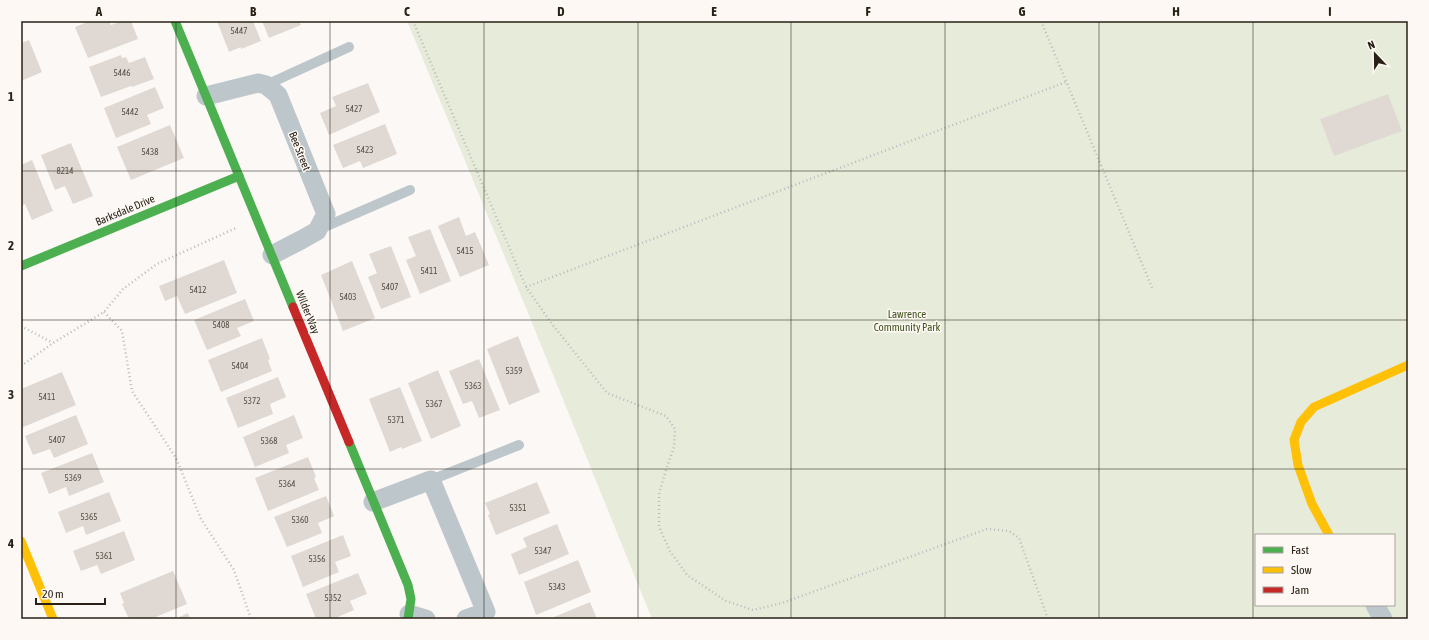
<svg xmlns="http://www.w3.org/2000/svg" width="1429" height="640" font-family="'Asap Condensed',sans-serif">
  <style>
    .green { fill: #e7ecda; fill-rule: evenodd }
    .building { fill: #e0d9d3 }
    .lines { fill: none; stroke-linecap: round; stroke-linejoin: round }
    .path { stroke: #b7bcbf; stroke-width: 2.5; stroke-dasharray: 1 3; stroke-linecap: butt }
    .lane { stroke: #bcc6cb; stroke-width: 10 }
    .street { stroke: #bcc6cb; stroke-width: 19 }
    .fast { stroke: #4caf50; stroke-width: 9 }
    .slow { stroke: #ffc107; stroke-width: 9 }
    .jam { stroke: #c62828; stroke-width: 9 }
    .grid { fill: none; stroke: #292117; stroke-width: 1; stroke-opacity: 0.55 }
    .labels { text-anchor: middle; stroke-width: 3; stroke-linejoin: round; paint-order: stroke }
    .number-label { font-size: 9px; fill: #574f46 }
    .street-label { font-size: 11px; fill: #292117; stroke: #fdf8f3 }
    .park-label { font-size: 11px; fill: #40521d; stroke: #fdf8f3 }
    .neatline { fill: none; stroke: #292117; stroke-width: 1.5 }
    .grid-label { font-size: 13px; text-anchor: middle; font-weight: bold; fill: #292117 }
  </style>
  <rect width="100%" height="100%" fill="#fbf8f5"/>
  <path class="green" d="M407,21H1408V619H652L526,308ZM1256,535H1394V605H1256Z"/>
  <g class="building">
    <path d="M90,21H109L111,25L122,21H131L138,39L88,58L75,27Z"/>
    <path d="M217,21H253L261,41L241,49V47L229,52Z"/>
    <path d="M262,21H299L301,25L269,38Z"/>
    <path d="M29,40L42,72L21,81V43Z"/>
    <path d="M121,55L122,58L126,57L129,63L145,57L154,79L132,87L131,86L101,97L89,67Z"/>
    <path d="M368,83L380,112L329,135L320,113L336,106L332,97Z"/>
    <path d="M155,87L164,108L147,115L151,124L116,138L104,108Z"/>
    <path d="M1388,94L1402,131L1334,156L1320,119Z"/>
    <path d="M385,124L397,154L363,168L360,161L343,168L333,145Z"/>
    <path d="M170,125L184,158L131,180L117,147Z"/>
    <path d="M71,143L93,196L73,204L65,186L55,190L41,155Z"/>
    <path d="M32,160L53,211L32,220L25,204L21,206V165Z"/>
    <path d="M459,217L466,236L475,232L489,265L460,277L438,226Z"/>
    <path d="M430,229L451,281L420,294L406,260L416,256L408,237Z"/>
    <path d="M391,246L411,297L381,309L368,277L377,273L369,254Z"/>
    <path d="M224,260L237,293L185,314L177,296L165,301L159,286Z"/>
    <path d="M352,261L375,318L343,331L321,275Z"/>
    <path d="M245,299L254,321L237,328L241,336L207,350L194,320Z"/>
    <path d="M518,336L540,392L509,405L487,349Z"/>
    <path d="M262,338L270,359L268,360L272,371L221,392L208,360Z"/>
    <path d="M479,359L500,410L479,418L472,401L463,404L449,371Z"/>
    <path d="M438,370L461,426L431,439L408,383Z"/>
    <path d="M62,372L76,405L21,428V389Z"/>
    <path d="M278,377L286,397L270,404L273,414L238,428L226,398Z"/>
    <path d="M400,387L422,441L402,449L401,447L390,452L369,399Z"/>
    <path d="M76,415L88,444L54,458L50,449L33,455L25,436Z"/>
    <path d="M294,415L303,438L286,445L289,453L255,467L243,437Z"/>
    <path d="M92,453L104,482L69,496L66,487L49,494L41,473Z"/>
    <path d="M308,457L316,477L314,478L319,490L268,511L255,478Z"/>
    <path d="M537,482L550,513L496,535L488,515L490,514L485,503Z"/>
    <path d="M109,492L121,521L86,535L83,526L66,533L58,512Z"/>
    <path d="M326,496L334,516L318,523L322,533L287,547L274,517Z"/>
    <path d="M557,524L569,554L519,575L511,554L527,547L523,538Z"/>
    <path d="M124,531L135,560L101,574L97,565L81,571L73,551Z"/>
    <path d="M343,535L351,556L335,562L339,572L303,587L291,556Z"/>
    <path d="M578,560L591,592L536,615L524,582Z"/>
    <path d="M173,571L187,604L151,619H129L122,604L124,603L120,593Z"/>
    <path d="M358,573L367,594L350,601L354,610L333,619H316L306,594Z"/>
    <path d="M590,602L597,619H555L554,617Z"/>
    <path d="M188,613L190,619H175Z"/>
  </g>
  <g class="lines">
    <g class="path">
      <path d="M413,21L526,287L552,324L607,393L666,416L675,429L674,447L666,470L659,494V527L670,551L687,575L726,601L753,610L782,603L987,529L1009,531L1019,538L1048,619"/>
      <path d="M1041,21L1153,290"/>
      <path d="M526,287L1066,82"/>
      <path d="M104,312L122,331L132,391L176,458L201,519L234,570L251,619"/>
      <path d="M21,326L53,343"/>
      <path d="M21,366L53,343L104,312L123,289L157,264L236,228"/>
    </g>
    <g class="lane">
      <path d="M266,85L349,47"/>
      <path d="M320,229L410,190"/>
      <path d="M431,480L519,445"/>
    </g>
    <g class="street">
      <path d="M206,96L258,83L266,85L278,95L326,214L317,231L301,240L272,255"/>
      <path d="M373,502L431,480L486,612L466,619"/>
      <path d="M1375,605L1383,619"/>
      <path d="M409,614L426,619"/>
    </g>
    <g class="fast">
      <path d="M175,21L293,307"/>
      <path d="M21,266L239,176"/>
      <path d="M349,442L408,585L411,599L408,619"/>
    </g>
    <g class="slow">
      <path d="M1329,535L1312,504L1298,465L1294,440L1301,422L1314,407L1408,365"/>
      <path d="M21,541L53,619"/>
    </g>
    <path class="jam" d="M293,307L349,442"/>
  </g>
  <path class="grid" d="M176,21V619M330,21V619M484,21V619M638,21V619M791,21V619M945,21V619M1099,21V619M1253,21V619M21,171H1408M21,320H1408M21,469H1408"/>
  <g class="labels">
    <g class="number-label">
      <text x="239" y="34">5447</text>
      <text x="122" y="76">5446</text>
      <text x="354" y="112">5427</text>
      <text x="130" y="115">5442</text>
      <text x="365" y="153">5423</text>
      <text x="150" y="155">5438</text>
      <text x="65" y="174">8214</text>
      <text x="465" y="254">5415</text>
      <text x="429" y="274">5411</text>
      <text x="390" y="290">5407</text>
      <text x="198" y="293">5412</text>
      <text x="348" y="300">5403</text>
      <text x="221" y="328">5408</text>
      <text x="240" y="369">5404</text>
      <text x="514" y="374">5359</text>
      <text x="473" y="389">5363</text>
      <text x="47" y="400">5411</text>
      <text x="252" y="404">5372</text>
      <text x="434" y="407">5367</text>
      <text x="396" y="423">5371</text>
      <text x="57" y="443">5407</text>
      <text x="269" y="444">5368</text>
      <text x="73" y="481">5369</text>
      <text x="287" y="487">5364</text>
      <text x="518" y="511">5351</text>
      <text x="89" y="520">5365</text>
      <text x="300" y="523">5360</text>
      <text x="543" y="554">5347</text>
      <text x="104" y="559">5361</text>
      <text x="317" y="562">5356</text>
      <text x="557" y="590">5343</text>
      <text x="333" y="601">5352</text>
    </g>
    <g class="street-label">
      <text transform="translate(300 151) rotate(68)" y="4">Bee Street</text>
      <text transform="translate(125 210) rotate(-23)" y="4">Barksdale Drive</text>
      <text transform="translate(308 312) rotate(68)" y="4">Wilder Way</text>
    </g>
    <g class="park-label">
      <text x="907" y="318">Lawrence<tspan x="907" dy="13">Community Park</tspan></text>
    </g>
  </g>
  <rect width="1429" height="640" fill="none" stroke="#fdf8f3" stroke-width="44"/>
  <rect x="1255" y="534" width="140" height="72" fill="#fdf8f3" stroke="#a8a29b"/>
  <rect x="1263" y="547" width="20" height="6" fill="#4caf50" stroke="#a8a29b"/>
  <text x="1291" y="554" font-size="12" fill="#292117">Fast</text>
  <rect x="1263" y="567" width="20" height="6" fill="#ffc107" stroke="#a8a29b"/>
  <text x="1291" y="574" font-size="12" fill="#292117">Slow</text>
  <rect x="1263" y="587" width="20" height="6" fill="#c62828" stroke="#a8a29b"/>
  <text x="1291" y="594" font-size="12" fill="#292117">Jam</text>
  <g transform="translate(1375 54) rotate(338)" stroke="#fdf8f3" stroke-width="3" paint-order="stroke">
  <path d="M0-3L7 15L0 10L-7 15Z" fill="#292117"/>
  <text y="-6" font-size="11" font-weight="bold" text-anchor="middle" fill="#292117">N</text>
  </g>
  <path d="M36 598v6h69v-6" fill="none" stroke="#292117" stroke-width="2"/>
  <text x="42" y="598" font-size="12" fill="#292117" stroke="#fdf8f3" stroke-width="3" paint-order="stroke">20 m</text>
  <rect x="22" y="22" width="1385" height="596" class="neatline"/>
  <g class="grid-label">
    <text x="99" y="16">A</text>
    <text x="253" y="16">B</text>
    <text x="407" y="16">C</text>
    <text x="561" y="16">D</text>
    <text x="714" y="16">E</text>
    <text x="868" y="16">F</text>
    <text x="1022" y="16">G</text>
    <text x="1176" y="16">H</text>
    <text x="1330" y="16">I</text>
    <text x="11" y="101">1</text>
    <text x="11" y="250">2</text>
    <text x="11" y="399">3</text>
    <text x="11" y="548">4</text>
  </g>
</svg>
